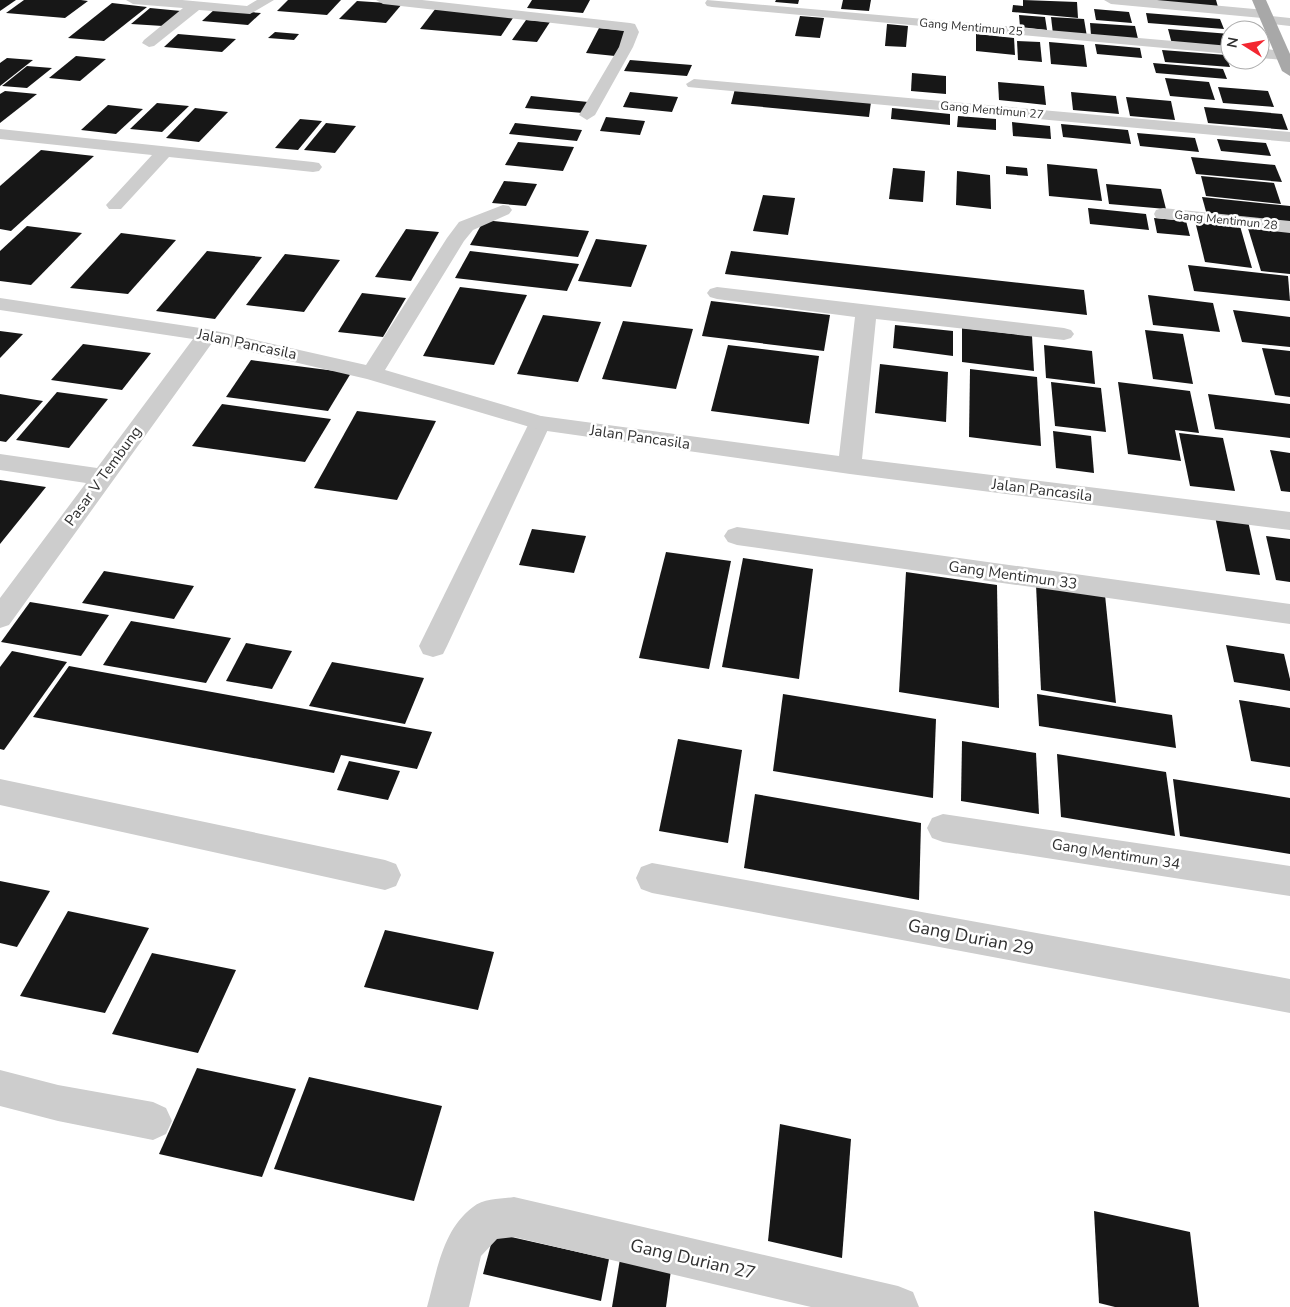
<svg xmlns="http://www.w3.org/2000/svg" width="1290" height="1307" font-family="'Nunito Sans',sans-serif">
  <style>
    .building { fill: #171717 }
    .lines { fill: none; stroke-linecap: round; stroke-linejoin: round }
    .lane { fill: #cdcdcd; fill-rule: evenodd }
    .street { fill: #cdcdcd; fill-rule: evenodd }
    .primary { fill: #a8a8a8; fill-rule: evenodd }
    .labels { text-anchor: middle; stroke-width: 5; stroke-linejoin: round; paint-order: stroke }
    .far-street-label { font-size: 12px; fill: #303030; stroke: #fff }
    .street-label { font-size: 15px; fill: #303030; stroke: #fff }
    .near-street-label { font-size: 18px; fill: #303030; stroke: #fff }
  </style>
  <rect width="100%" height="100%" fill="#fff"/>
  <g class="building">
    <path d="M0,0H16L0,11Z"/>
    <path d="M24,0H81L88,1L65,18L6,13Z"/>
    <path d="M288,0H341L327,15L277,11Z"/>
    <path d="M532,0H590L583,13L527,8Z"/>
    <path d="M776,0H799L798,4L775,2Z"/>
    <path d="M843,0H871L869,11L841,9Z"/>
    <path d="M1023,0L1077,2L1078,18L1012,12L1013,5L1023,6Z"/>
    <path d="M1145,0H1216L1218,7Z"/>
    <path d="M357,1L402,4L386,23L339,19Z"/>
    <path d="M112,3L147,7L104,41L68,38Z"/>
    <path d="M150,8L181,11L163,26L131,24Z"/>
    <path d="M436,8L515,15L501,36L420,29Z"/>
    <path d="M215,9L261,13L248,25L202,21Z"/>
    <path d="M1094,9L1129,12L1132,23L1096,20Z"/>
    <path d="M1146,13L1220,19L1224,29L1148,23Z"/>
    <path d="M1019,15L1045,17L1047,30L1020,27Z"/>
    <path d="M800,16L824,18L820,38L795,36Z"/>
    <path d="M1051,17L1084,19L1087,37L1053,34Z"/>
    <path d="M526,20L550,22L537,42L512,40Z"/>
    <path d="M1090,23L1135,26L1138,39L1091,35Z"/>
    <path d="M887,24L908,26L906,47L885,46Z"/>
    <path d="M599,28L628,31L615,56L586,53Z"/>
    <path d="M1168,29L1230,34V49L1172,44Z"/>
    <path d="M275,32L299,34L294,40L268,38Z"/>
    <path d="M178,34L236,39L222,52L164,47Z"/>
    <path d="M976,34L1014,38L1015,55L976,51Z"/>
    <path d="M1017,41L1040,42L1042,62L1018,60Z"/>
    <path d="M1049,42L1084,45L1087,67L1051,64Z"/>
    <path d="M1095,44L1140,48L1142,58L1097,54Z"/>
    <path d="M1162,50L1226,55L1230,67L1165,62Z"/>
    <path d="M76,56L106,59L80,81L49,78Z"/>
    <path d="M7,58L33,60L0,86V63Z"/>
    <path d="M630,60L692,65L687,76L624,71Z"/>
    <path d="M1153,63L1223,69L1227,79L1156,73Z"/>
    <path d="M27,66L52,68L27,88L2,86Z"/>
    <path d="M912,73L946,76V94L911,91Z"/>
    <path d="M1165,78L1209,82L1215,100L1170,96Z"/>
    <path d="M998,82L1044,86L1046,105L999,100Z"/>
    <path d="M1218,87L1268,91L1274,107L1223,103Z"/>
    <path d="M735,89L871,102L869,117L731,104Z"/>
    <path d="M5,91L37,94L0,123V94Z"/>
    <path d="M630,92L678,97L672,112L623,107Z"/>
    <path d="M1071,92L1116,96L1119,114L1073,110Z"/>
    <path d="M531,96L588,102L583,113L525,108Z"/>
    <path d="M1126,97L1171,101L1175,120L1130,116Z"/>
    <path d="M157,103L189,106L162,132L130,129Z"/>
    <path d="M108,105L143,109L116,134L81,130Z"/>
    <path d="M1204,107L1282,114L1288,130L1208,123Z"/>
    <path d="M195,108L228,112L199,142L166,138Z"/>
    <path d="M892,108L950,114V125L891,119Z"/>
    <path d="M958,116L996,119V130L957,127Z"/>
    <path d="M606,117L645,121L640,135L600,131Z"/>
    <path d="M300,119L322,121L298,150L275,148Z"/>
    <path d="M1012,122L1050,126L1051,139L1013,136Z"/>
    <path d="M326,123L356,126L335,153L304,150Z"/>
    <path d="M515,123L582,130L577,141L509,134Z"/>
    <path d="M1061,124L1128,130L1131,144L1063,137Z"/>
    <path d="M1137,133L1195,138L1199,152L1140,146Z"/>
    <path d="M1217,139L1266,143L1271,156L1221,151Z"/>
    <path d="M518,142L574,147L563,171L505,165Z"/>
    <path d="M41,150L94,156L11,231L0,229V186Z"/>
    <path d="M1191,157L1275,165L1282,182L1196,174Z"/>
    <path d="M1047,164L1097,169L1102,201L1049,196Z"/>
    <path d="M1006,166L1027,168L1028,176L1006,174Z"/>
    <path d="M893,168L925,171L923,202L889,199Z"/>
    <path d="M957,171L990,175L991,209L956,205Z"/>
    <path d="M1201,176L1274,183L1281,204L1206,196Z"/>
    <path d="M504,181L537,184L526,206L492,203Z"/>
    <path d="M1106,184L1161,189L1166,209L1109,204Z"/>
    <path d="M763,195L795,198L788,235L753,231Z"/>
    <path d="M1202,197L1290,206V223L1207,215Z"/>
    <path d="M1088,208L1146,214L1149,230L1090,224Z"/>
    <path d="M1154,218L1186,221L1190,236L1157,233Z"/>
    <path d="M484,220L589,231L578,257L470,245Z"/>
    <path d="M1195,221L1240,226L1252,268L1205,262Z"/>
    <path d="M1247,225L1290,229V274L1261,271Z"/>
    <path d="M27,226L82,233L31,285L0,281V251Z"/>
    <path d="M406,229L439,232L411,281L375,277Z"/>
    <path d="M121,233L176,240L128,294L70,288Z"/>
    <path d="M596,239L647,245L631,287L578,281Z"/>
    <path d="M207,251L262,257L215,319L156,311Z"/>
    <path d="M470,251L579,264L567,291L455,278Z"/>
    <path d="M731,251L1084,290L1087,315L725,274Z"/>
    <path d="M285,254L340,260L304,312L246,305Z"/>
    <path d="M1188,265L1288,276L1290,301L1194,291Z"/>
    <path d="M460,287L527,295L494,365L423,356Z"/>
    <path d="M362,293L406,298L383,337L338,332Z"/>
    <path d="M1148,295L1213,303L1220,332L1153,325Z"/>
    <path d="M711,301L830,315L824,351L702,336Z"/>
    <path d="M1233,310L1290,317V347L1242,342Z"/>
    <path d="M543,315L601,322L578,382L517,374Z"/>
    <path d="M623,321L693,329L676,389L602,379Z"/>
    <path d="M895,325L953,331V356L893,348Z"/>
    <path d="M962,328L1032,336L1034,371L962,362Z"/>
    <path d="M1145,330L1183,334L1193,384L1153,379Z"/>
    <path d="M0,331L23,334L0,358Z"/>
    <path d="M83,344L151,353L122,390L51,380Z"/>
    <path d="M728,345L819,356L809,424L711,411Z"/>
    <path d="M1044,345L1092,351L1095,384L1046,378Z"/>
    <path d="M1262,348L1290,351V397L1275,395Z"/>
    <path d="M251,360L351,373L328,411L226,397Z"/>
    <path d="M880,364L948,372L946,422L875,413Z"/>
    <path d="M970,369L1037,377L1041,446L969,437Z"/>
    <path d="M1051,382L1101,388L1106,432L1055,426Z"/>
    <path d="M1118,382L1190,391L1199,433L1175,430L1181,461L1128,454Z"/>
    <path d="M57,392L108,399L69,448L16,440Z"/>
    <path d="M0,394L43,401L6,442L0,441Z"/>
    <path d="M1208,394L1290,404V438L1215,429Z"/>
    <path d="M222,404L331,419L305,462L192,446Z"/>
    <path d="M357,411L436,421L397,500L314,488Z"/>
    <path d="M1053,431L1091,436L1094,473L1056,468Z"/>
    <path d="M1179,433L1223,438L1235,491L1190,486Z"/>
    <path d="M1270,450L1290,453V492L1281,491Z"/>
    <path d="M0,480L46,487L0,544Z"/>
    <path d="M1215,516L1248,521L1260,575L1226,571Z"/>
    <path d="M532,529L586,536L574,573L519,565Z"/>
    <path d="M1266,536L1290,539V582L1276,580Z"/>
    <path d="M666,552L731,561L709,669L639,658Z"/>
    <path d="M743,558L813,569L799,679L722,667Z"/>
    <path d="M104,571L194,586L174,619L82,603Z"/>
    <path d="M906,572L997,585L999,708L899,692Z"/>
    <path d="M1036,585L1105,595L1116,703L1041,690Z"/>
    <path d="M30,602L109,615L81,656L1,642Z"/>
    <path d="M131,621L231,638L206,683L103,665Z"/>
    <path d="M246,643L292,651L272,689L226,681Z"/>
    <path d="M1226,645L1284,654L1290,679V691L1234,682Z"/>
    <path d="M12,651L67,662L4,750L0,749V667Z"/>
    <path d="M332,662L424,678L405,724L309,706Z"/>
    <path d="M69,666L432,732L417,769L341,755L334,773L33,717Z"/>
    <path d="M783,694L936,719L933,798L773,771Z"/>
    <path d="M1037,694L1172,715L1176,748L1039,726Z"/>
    <path d="M1239,700L1290,708V767L1251,761Z"/>
    <path d="M678,739L742,750L728,843L659,831Z"/>
    <path d="M962,741L1036,753L1039,814L961,801Z"/>
    <path d="M1057,754L1166,772L1175,836L1061,817Z"/>
    <path d="M349,761L400,771L388,800L337,790Z"/>
    <path d="M1173,779L1290,798V854L1180,836Z"/>
    <path d="M755,794L921,823L919,900L744,868Z"/>
    <path d="M0,881L50,891L17,947L0,943Z"/>
    <path d="M68,911L149,928L105,1013L20,996Z"/>
    <path d="M385,930L494,952L478,1010L364,987Z"/>
    <path d="M152,953L236,970L198,1053L112,1034Z"/>
    <path d="M197,1068L296,1089L262,1177L159,1154Z"/>
    <path d="M309,1077L442,1106L414,1201L274,1169Z"/>
    <path d="M780,1124L851,1139L842,1258L768,1241Z"/>
    <path d="M1094,1211L1190,1232L1199,1307H1115L1099,1303Z"/>
    <path d="M494,1233L609,1259L601,1301L483,1274Z"/>
    <path d="M620,1259L671,1270L666,1307H612Z"/>
  </g>
  <g class="lines">
    <g class="lane">
      <path d="M540,416L548,418L551,423L447,646L443,654L433,657L423,654L419,646L529,423L532,418Z"/>
      <path d="M0,779L385,860L396,864L401,875L396,886L385,890L0,805Z"/>
      <path d="M0,1070L58,1085L153,1102L166,1108L172,1121L166,1134L153,1140L58,1121L0,1106Z"/>
    </g>
    <g class="street">
      <path d="M126,0H182L247,6L257,0H274L250,14L199,10L154,46L149,47L142,43L144,40L183,8L133,4Z"/>
      <path d="M376,0H422L630,23L635,24L639,32L633,47L595,115L587,120L579,115L619,47L624,31L383,4Z"/>
      <path d="M707,0L1230,46V54L712,7L707,6L705,3Z"/>
      <path d="M1104,0H1157L1265,10L1270,11L1271,16L1290,18V26L1263,23L1262,18L1111,4Z"/>
      <path d="M1260,48L1288,52L1290,56L1283,60L1260,58Z"/>
      <path d="M694,79L1290,132V142L688,87L686,84Z"/>
      <path d="M0,129L313,162L319,163L322,167L319,171L313,172L169,157L121,209H109L106,205L152,155L0,139Z"/>
      <path d="M503,205L509,206L512,210L509,214L473,230L464,241L385,370L541,416L839,456L855,317L717,299L710,297L707,293L710,289L717,287L1064,328L1071,330L1074,334L1071,338L1064,340L876,319L862,459L1290,512V530L850,474L540,430L367,379L212,343L9,625L0,628V598L86,483L0,470V454L97,468L193,339L0,310V298L207,329L366,365L447,238L459,222Z"/>
      <path d="M1163,208L1290,221V233L1156,218L1154,214L1156,210Z"/>
      <path d="M737,527L1290,604V624L737,545L728,542L724,536L728,530Z"/>
      <path d="M943,814L1290,866V896L943,842L932,838L927,828L932,818Z"/>
      <path d="M652,863L1290,979V1013L652,893L641,889L636,878L641,867Z"/>
      <path d="M514,1197L898,1286L913,1292L919,1307H811L514,1237L497,1239L481,1256L469,1307H427C437,1272 442,1230 473,1207C484,1198 501,1199 514,1197Z"/>
    </g>
    <path class="primary" d="M1252,0H1266L1290,54V76L1282,71Z"/>
  </g>
  <g class="labels">
    <g class="far-street-label">
      <text transform="translate(971 27) rotate(5)" y="4">Gang Mentimun 25</text>
      <text transform="translate(992 110) rotate(5)" y="4">Gang Mentimun 27</text>
      <text transform="translate(1226 220) rotate(6)" y="4">Gang Mentimun 28</text>
    </g>
    <g class="street-label">
      <text transform="translate(247 344) rotate(12)" y="5">Jalan Pancasila</text>
      <text transform="translate(640 437) rotate(8)" y="5">Jalan Pancasila</text>
      <text transform="translate(103 476) rotate(-54)" y="5">Pasar V Tembung</text>
      <text transform="translate(1042 490) rotate(7)" y="5">Jalan Pancasila</text>
      <text transform="translate(1013 575) rotate(8)" y="5">Gang Mentimun 33</text>
      <text transform="translate(1116 854) rotate(9)" y="5">Gang Mentimun 34</text>
    </g>
    <g class="near-street-label">
      <text transform="translate(971 937) rotate(11)" y="6">Gang Durian 29</text>
      <text transform="translate(693 1259) rotate(13)" y="6">Gang Durian 27</text>
    </g>
  </g>
  <g transform="translate(1245 45) rotate(281)"><circle r="24" fill="#ffffff" stroke="#acacac"/>
  <path d="M0-4L9 19L0 12L-9 19Z" fill="#f32731"/>
  <text y="-8" font-size="14" font-weight="bold" text-anchor="middle" fill="#303030">N</text>
  </g>
</svg>
